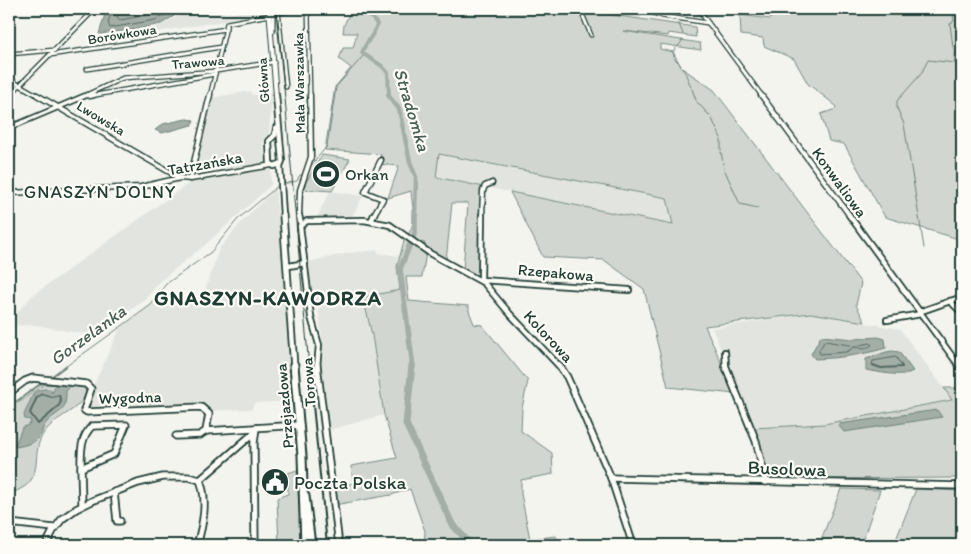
<svg xmlns="http://www.w3.org/2000/svg" width="971" height="554" font-family="Itim,sans-serif">
  <style>
    .built { fill: #e2e5df }
    .green { fill: #d1d6d1; stroke: #788a82 }
    .water { fill: #a3aea7; stroke: #6e8179 }
    .lines { fill: none; stroke-linecap: round; stroke-linejoin: round }
    .shore-far1 { stroke: #546a62; stroke-width: 1 }
    .shore { stroke: #546a62; stroke-width: 2 }
    .stream-far1 { stroke: #6e8179; stroke-width: 1 }
    .stream { stroke: #6e8179; stroke-width: 2 }
    .river-far3 { stroke: #a3aea7; stroke-width: 4 }
    .river-far2 { stroke: #a3aea7; stroke-width: 4.5 }
    .river-far1 { stroke: #a3aea7; stroke-width: 5.5 }
    .river { stroke: #a3aea7; stroke-width: 7 }
    .minor-far3-casing { stroke: #1f3d34; stroke-width: 5.5 }
    .minor-far2-casing { stroke: #1f3d34; stroke-width: 7 }
    .minor-far1-casing { stroke: #1f3d34; stroke-width: 8 }
    .minor-casing { stroke: #1f3d34; stroke-width: 9 }
    .major-far3-casing { stroke: #1f3d34; stroke-width: 6 }
    .major-far2-casing { stroke: #1f3d34; stroke-width: 8 }
    .major-far1-casing { stroke: #1f3d34; stroke-width: 9 }
    .major-casing { stroke: #1f3d34; stroke-width: 11 }
    .minor-far3 { stroke: #fdfcf7; stroke-width: 3 }
    .minor-far2 { stroke: #fdfcf7; stroke-width: 4 }
    .minor-far1 { stroke: #fdfcf7; stroke-width: 4.5 }
    .minor { stroke: #fdfcf7; stroke-width: 5.5 }
    .major-far3 { stroke: #fdfcf7; stroke-width: 4 }
    .major-far2 { stroke: #fdfcf7; stroke-width: 4.5 }
    .major-far1 { stroke: #fdfcf7; stroke-width: 5.5 }
    .major { stroke: #fdfcf7; stroke-width: 7 }
    .rail-far1 { stroke: #1f3d34; stroke-width: 1 }
    .rail { stroke: #1f3d34; stroke-width: 2 }
    .labels { text-anchor: middle; stroke-width: 4.5; stroke-linejoin: round; paint-order: stroke }
    .far-street-label { font-size: 14px; fill: #1f3d34; stroke: #fdfcf7 }
    .street-label { font-size: 16px; fill: #1f3d34; stroke: #fdfcf7 }
    .poi-label { font-size: 16px; fill: #1f3d34; stroke: #fdfcf7; text-anchor: start }
    .water-label { font-size: 18px; font-style: italic; fill: #475f56; stroke: #fdfcf7 }
    .neighbourhood-label { font-size: 18px; letter-spacing: 1px; fill: #1f3d34; stroke: #fdfcf7 }
    .near-street-label { font-size: 19px; fill: #1f3d34; stroke: #fdfcf7 }
    .near-poi-label { font-size: 19px; fill: #1f3d34; stroke: #fdfcf7; text-anchor: start }
    .district-label { font-size: 21px; font-weight: bold; letter-spacing: 1px; fill: #1f3d34; stroke: #fdfcf7 }
  </style>
  <rect width="100%" height="100%" fill="#f4f4ef"/>
  <filter id="ink" filterUnits="userSpaceOnUse"><feTurbulence type="fractalNoise" baseFrequency=".02" numOctaves="2"/><feDisplacementMap in="SourceGraphic" scale="10" xChannelSelector="R" yChannelSelector="G"/><feConvolveMatrix kernelMatrix="1 2 1 2 8 2 1 2 1" color-interpolation-filters="sRGB"/></filter>
  <g filter="url(#ink)">
    <g class="built">
      <path d="M179,9H224V14L267,9V14L156,32L157,26L179,16Z"/>
      <path d="M605,9H637L645,11L640,19L603,14Z"/>
      <path d="M251,91L252,95L272,92L269,134L263,140L265,163L194,177L210,98Z"/>
      <path d="M438,154L667,198L674,225L436,177Z"/>
      <path d="M265,168L271,170V185L205,245L159,282L145,300L94,336L35,325L9,326V321L33,295L192,181Z"/>
      <path d="M275,188L278,218L284,217L292,338V387L289,393L279,402L254,403L252,409L208,411L204,408L87,412L84,406L120,328L172,289L184,306L203,296L219,249L238,226Z"/>
      <path d="M332,191L363,196L351,219H316L329,193Z"/>
      <path d="M377,250L379,253L400,256L397,267L400,290L363,297L372,335L384,415L329,430L321,367L323,346L318,306L313,307L307,262L348,253Z"/>
      <path d="M811,313L900,329L953,400L824,424L754,428L712,328Z"/>
    </g>
    <g class="green">
      <path d="M327,9H570L695,27L696,37L669,33L668,36L623,31L700,43L701,50L660,44V49L673,52L682,68L714,90L861,283L856,305L865,322L811,313L705,326L735,394L668,387L644,289L604,260L543,257L510,192L673,225L667,198L439,154L436,177L484,187L480,275L477,277L463,270L468,203H452L446,261L421,246L425,245L424,242L420,245L407,235C417,226 412,204 411,191L388,198L399,166L377,164L381,154L325,150L335,87L351,68L339,59L343,48H353L357,33H343L344,25L350,12H327Z"/>
      <path d="M733,9H962V240L885,217L844,144L829,141L821,114L836,109L835,105L808,84L794,59L764,46L763,38L741,35L740,15L770,19L771,15Z"/>
      <path d="M322,155L350,159L332,191L302,189Z"/>
      <path d="M405,237L426,253L422,277H406L409,301L469,306V311L474,324L482,325L528,381L522,408L521,431L552,453L553,474L521,480V494L530,539L556,536L559,545H424L425,531L410,489L391,495L334,505L332,489L353,483L351,466L397,458L384,415L372,335L363,297L400,290L397,267Z"/>
      <path d="M44,384L83,386L87,393C77,412 60,414 47,429C31,447 41,465 31,480C27,487 16,491 9,495V410Z"/>
      <path d="M944,388H962V478L769,479L754,428L824,424L952,400Z"/>
      <path d="M297,470L301,545H279L277,498L288,494V473Z"/>
      <path d="M841,489L880,490L861,545H819Z"/>
      <path d="M916,489L962,491V545H864L895,542Z"/>
    </g>
    <g class="water">
      <path d="M109,9H173L174,16L161,24L132,30L99,34L105,14Z"/>
      <path d="M186,119L194,120L192,125L162,133L155,130L163,124Z"/>
      <path d="M821,336L854,339L878,337L885,339L886,348C862,355 840,358 815,359L811,354Z"/>
      <path d="M892,351L899,352L913,371C902,378 879,372 866,370V359L886,352Z"/>
      <path d="M56,384L72,385L66,391C66,414 61,408 47,422C44,425 43,428 42,432C38,443 26,445 16,447L15,445L22,428L30,424L31,420L25,419C23,414 25,413 27,408C34,393 32,389 50,389L52,393Z"/>
      <path d="M937,410L942,417L844,432L839,426V424Z"/>
    </g>
    <g class="lines">
      <g class="shore-far1">
        <path d="M113,9L108,22L110,28L155,20L168,13L169,9"/>
        <path d="M119,9L117,17L120,20L153,14L162,9"/>
        <path d="M825,341L855,346L870,343L872,345L864,349L855,347L846,352L820,354L819,351Z"/>
        <path d="M877,367L872,365L873,361L896,357L902,367"/>
      </g>
      <g class="shore">
        <path d="M873,365L881,368L902,367L901,365"/>
        <path d="M42,394L52,397L59,395L61,402L57,408L38,424L30,413L37,397Z"/>
      </g>
      <g class="stream-far1">
        <path d="M673,12L676,17"/>
        <path d="M677,19L683,34"/>
        <path d="M681,42L682,40"/>
        <path d="M677,47L681,43"/>
        <path d="M674,56L673,52L676,48"/>
        <path d="M674,58L678,62"/>
        <path d="M679,63L686,74"/>
        <path d="M686,75L691,87"/>
        <path d="M692,89L696,100"/>
        <path d="M697,102L710,116"/>
        <path d="M712,119L721,138"/>
        <path d="M721,140V150"/>
        <path d="M721,152L724,169"/>
        <path d="M310,167L327,146L336,87L364,55"/>
        <path d="M725,171L740,204L758,208"/>
        <path d="M283,184L297,181L299,176L304,173"/>
        <path d="M924,248L904,124L897,108V101L921,74L928,60L955,63L950,24L954,21L952,9"/>
        <path d="M65,367L151,305L166,284L211,252L238,219L279,185"/>
      </g>
      <g class="stream">
        <path d="M51,377L67,365"/>
        <path d="M9,407L43,382"/>
      </g>
      <path class="river-far3" d="M368,9V13L377,24C375,35 365,42 362,53L382,66L388,73L389,96"/>
      <path class="river-far2" d="M388,95L399,109L410,162L416,177L415,216"/>
      <path class="river-far1" d="M413,367L400,269L415,232V215"/>
      <path class="river" d="M412,365L406,424L452,524L471,545"/>
      <defs>
        <g id="minor-far3">
          <path d="M273,9V31"/>
          <path d="M278,9L286,87"/>
          <path d="M308,9L310,96"/>
          <path d="M580,9L591,35"/>
          <path d="M640,9L662,16L708,23"/>
          <path d="M698,9L762,96"/>
          <path d="M273,13L305,9"/>
          <path d="M9,54L55,50"/>
          <path d="M50,55L226,29"/>
          <path d="M87,69L221,47"/>
          <path d="M9,79L39,96"/>
          <path d="M9,96L95,9"/>
          <path d="M84,96L123,78L216,71L274,62"/>
          <path d="M90,96L215,74"/>
          <path d="M210,96L227,23L270,15"/>
        </g>
        <g id="minor-far2">
          <path d="M37,95L180,178"/>
          <path d="M761,95L850,216"/>
          <path d="M90,96L94,95"/>
          <path d="M9,128L87,95"/>
          <path d="M190,179L210,95"/>
          <path d="M9,193L141,187L180,178L191,179L272,165"/>
          <path d="M299,216L300,190L311,157L310,95"/>
          <path d="M373,216L383,199L365,192L381,160"/>
          <path d="M482,216L483,191L485,186L492,183"/>
        </g>
        <g id="minor-far1">
          <path d="M299,215L301,225"/>
          <path d="M482,215L481,280L629,290"/>
          <path d="M849,215L960,367"/>
          <path d="M371,221L374,215"/>
          <path d="M289,266L305,263"/>
          <path d="M950,301L962,313"/>
          <path d="M919,312L962,297"/>
          <path d="M887,320L921,314"/>
          <path d="M725,352L726,367"/>
          <path d="M317,367L319,345L311,317L300,226L307,221L364,220L390,225L431,254L484,283L510,314L560,367"/>
        </g>
        <g id="minor">
          <path d="M317,365L339,545"/>
          <path d="M559,365L567,377L611,478L633,545"/>
          <path d="M725,365L756,441L766,482"/>
          <path d="M959,365L962,369"/>
          <path d="M9,393L25,381L33,378L86,384L91,389L84,410L87,412L201,407L209,414L206,431"/>
          <path d="M126,425L114,454L81,468C81,453 80,438 92,426Z"/>
          <path d="M176,436L200,435L206,431L300,425"/>
          <path d="M81,468L82,505"/>
          <path d="M611,478L962,486"/>
          <path d="M200,480L255,432"/>
          <path d="M114,492L117,521H120"/>
          <path d="M9,523L54,528"/>
          <path d="M46,545L53,531L62,519L76,509L92,501L138,483L163,477H188L200,480C208,501 203,524 197,545"/>
          <path d="M255,545L254,443L256,428"/>
        </g>
        <path id="major-far3" d="M269,9L276,96"/>
        <g id="major-far2">
          <path d="M276,95L282,161L280,166L283,216"/>
          <path d="M276,128L275,135L269,141L270,163L274,166L280,164"/>
        </g>
        <path id="major-far1" d="M283,215L294,367"/>
        <g id="major">
          <path d="M294,365L302,456L305,545"/>
          <path d="M305,496L311,545"/>
        </g>
      </defs>
      <use href="#minor-far3" class="minor-far3-casing"/>
      <use href="#minor-far2" class="minor-far2-casing"/>
      <use href="#minor-far1" class="minor-far1-casing"/>
      <use href="#minor" class="minor-casing"/>
      <use href="#major-far3" class="major-far3-casing"/>
      <use href="#major-far2" class="major-far2-casing"/>
      <use href="#major-far1" class="major-far1-casing"/>
      <use href="#major" class="major-casing"/>
      <use href="#minor-far3" class="minor-far3"/>
      <use href="#minor-far2" class="minor-far2"/>
      <use href="#minor-far1" class="minor-far1"/>
      <use href="#minor" class="minor"/>
      <use href="#major-far3" class="major-far3"/>
      <use href="#major-far2" class="major-far2"/>
      <use href="#major-far1" class="major-far1"/>
      <use href="#major" class="major"/>
      <path class="rail-far1" d="M277,9L309,367"/>
      <path class="rail" d="M309,365L327,545"/>
    </g>
  </g>
  <defs>
    <symbol id="stadium-disc" viewBox="-11 -11 22 22"><circle r="9.5" fill="#1f3d34" stroke="#fdfcf7"/><path d="M0-5a6.5 5 0 1 0 0 10a6.5 5 0 1 0 0-10ZM-3.5-1.8h7v3.6h-7Z" fill="#fff"/></symbol>
    <symbol id="civic-disc" viewBox="-11 -11 22 22"><circle r="9.5" fill="#1f3d34" stroke="#fdfcf7"/><path d="M-.6-6.5H3V-4.5H.6V-3L4-1V1h2V6H-6V1h2V-1L-.6-3ZM-1.2 2.5V6h2.4V2.5Z" fill="#fff"/></symbol>
  </defs>
  <g fill-rule="evenodd">
    <use href="#stadium-disc" x="310" y="158" width="32" height="32"/>
    <use href="#civic-disc" x="259" y="466" width="32" height="32"/>
  </g>
  <g class="labels">
    <g class="far-street-label">
      <text transform="translate(122 34) rotate(-9)" y="5">Borówkowa</text>
      <text transform="translate(198 62) rotate(-5)" y="5">Trawowa</text>
      <text transform="translate(263 80) rotate(-94)" y="5">Główna</text>
      <text transform="translate(299 83) rotate(-91)" y="5">Mała Warszawka</text>
      <text transform="translate(101 118) rotate(31)" y="5">Lwowska</text>
    </g>
    <g class="street-label">
      <text transform="translate(205 163) rotate(-10)" y="6">Tatrzańska</text>
      <text transform="translate(840 182) rotate(54)" y="6">Konwaliowa</text>
      <text transform="translate(556 272) rotate(5)" y="6">Rzepakowa</text>
      <text transform="translate(549 336) rotate(47)" y="6">Kolorowa</text>
      <text transform="translate(308 382) rotate(-94)" y="6">Torowa</text>
      <text transform="translate(130 397) rotate(-2)" y="6">Wygodna</text>
      <text transform="translate(284 406) rotate(-95)" y="6">Przejazdowa</text>
    </g>
    <g class="poi-label">
      <text x="345" y="180">Orkan</text>
    </g>
    <g class="water-label">
      <text transform="translate(412 110) rotate(73)" y="6">Stradomka</text>
      <text transform="translate(88 335) rotate(-36)" y="6">Gorzelanka</text>
    </g>
    <g class="neighbourhood-label">
      <text x="100" y="198">GNASZYN DOLNY</text>
    </g>
    <g class="near-street-label">
      <text transform="translate(787 468) rotate(2)" y="7">Busolowa</text>
    </g>
    <g class="near-poi-label">
      <text x="294" y="489">Poczta Polska</text>
    </g>
    <g class="district-label">
      <text x="268" y="305">GNASZYN-KAWODRZA</text>
    </g>
  </g>
  <rect width="971" height="554" fill="none" stroke="#fdfcf7" stroke-width="30"/>
  <rect x="15" y="15" width="941" height="524" fill="none" stroke="#1f3d34" stroke-width="2" filter="url(#ink)"/>
</svg>
